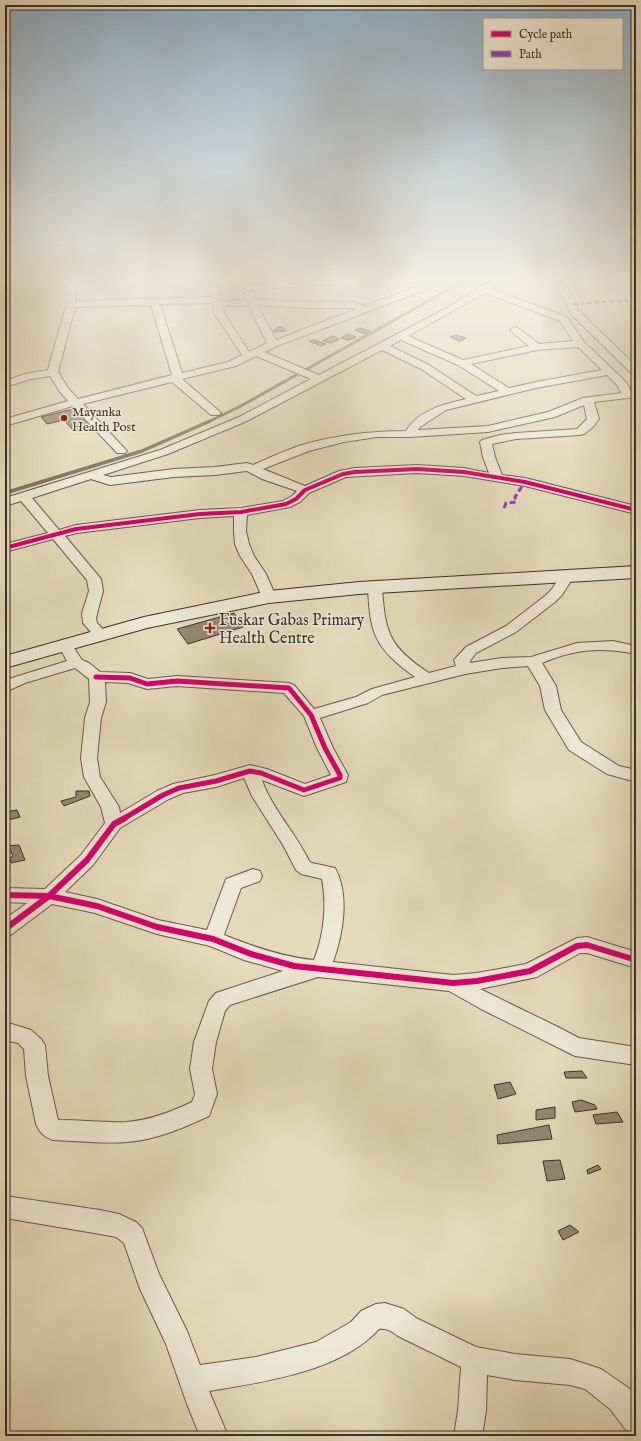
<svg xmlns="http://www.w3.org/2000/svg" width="641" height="1441" font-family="'IM FELL English',serif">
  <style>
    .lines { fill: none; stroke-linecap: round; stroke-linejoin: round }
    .stream-far1 { stroke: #7f7362; stroke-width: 3 }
    .stream { stroke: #7f7362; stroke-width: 3.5 }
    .building { fill: #948874; stroke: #3d2f27 }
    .street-casing { stroke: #675a4c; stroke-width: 2 }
    .secondary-casing { stroke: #3d2f27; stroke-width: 2 }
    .street { fill: #ede7d3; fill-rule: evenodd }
    .secondary { fill: #ede7d3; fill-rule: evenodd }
    .quiet-far1 { stroke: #8e44ad; stroke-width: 2.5; stroke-dasharray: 5 2.5; stroke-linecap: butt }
    .quiet { stroke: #8e44ad; stroke-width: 3; stroke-dasharray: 6 3; stroke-linecap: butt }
    .cycleway-far2-casing { stroke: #ede7d3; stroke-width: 6 }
    .cycleway-far1-casing { stroke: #ede7d3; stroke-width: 8 }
    .cycleway-casing { stroke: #ede7d3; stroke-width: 8 }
    .cycleway-far2 { stroke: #d6006c; stroke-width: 4 }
    .cycleway-far1 { stroke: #d6006c; stroke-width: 5 }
    .cycleway { stroke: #d6006c; stroke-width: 6 }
    .poi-dot { fill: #8f2418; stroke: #ede7d3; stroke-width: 1.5 }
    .labels { text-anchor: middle; stroke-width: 3; stroke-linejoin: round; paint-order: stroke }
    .far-poi-label { font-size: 13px; fill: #3d2f27; stroke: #ede7d3; text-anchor: start }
    .poi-label { font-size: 16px; fill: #3d2f27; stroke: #ede7d3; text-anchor: start }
  </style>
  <rect width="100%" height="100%" fill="#e4dabb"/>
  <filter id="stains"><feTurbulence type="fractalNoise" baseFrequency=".005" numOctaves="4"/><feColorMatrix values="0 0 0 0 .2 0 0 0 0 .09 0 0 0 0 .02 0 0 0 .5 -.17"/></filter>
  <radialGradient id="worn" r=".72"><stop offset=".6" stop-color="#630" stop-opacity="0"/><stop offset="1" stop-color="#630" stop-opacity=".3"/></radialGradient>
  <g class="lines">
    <path class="stream-far1" d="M208,422L239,407L464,281"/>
    <path class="stream" d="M5,493L142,451L210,421"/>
  </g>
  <g class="building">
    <path d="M277,327H283L286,331L274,332L273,330L277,329Z"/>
    <path d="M360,328L370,331L365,334L355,330Z"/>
    <path d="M348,334L356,337L349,340L341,338Z"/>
    <path d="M456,335L466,338L460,341L450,337Z"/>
    <path d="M332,336L340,339L331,343L323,341Z"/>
    <path d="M314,340L326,344L321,346L309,341Z"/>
    <path d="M77,408L92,425L73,430L64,420L47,424L41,417Z"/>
    <path d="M234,613L243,627L188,644L177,629Z"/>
    <path d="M76,791H89L90,796L64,806L61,801L76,797Z"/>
    <path d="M17,810L20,817L8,820L5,819V812Z"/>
    <path d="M19,845L25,860L11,863L10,858L13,856L8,846Z"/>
    <path d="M582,1071L587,1078H566L564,1072Z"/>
    <path d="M510,1082L516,1094L498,1099L494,1085Z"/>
    <path d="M581,1100L595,1105L597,1109L575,1112L572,1102Z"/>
    <path d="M555,1107V1118L536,1120V1110Z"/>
    <path d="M617,1112L623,1122L596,1124L593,1115Z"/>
    <path d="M549,1125L552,1139L498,1144L497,1135Z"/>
    <path d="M560,1160L565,1179L547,1181L543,1161Z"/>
    <path d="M598,1165L601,1169L588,1174L587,1170Z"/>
    <path d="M570,1225L579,1232L563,1240L558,1231Z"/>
  </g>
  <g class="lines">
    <defs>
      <g id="street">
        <path d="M68,281H76V301L212,297L210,281H218L222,301L246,300L244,293L249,290L254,293L255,299L306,302H353L365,306L432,281H444L443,283L277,346L264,352L319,375L445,309L480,287L493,281H503L492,289L567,317L584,342L626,382L631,391H636V397L594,402L599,419L593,427L584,434L580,435L516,439L492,444L495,457L502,475L525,478L636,506V514L525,486L464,476L417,473L346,477L309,493L300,502L290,507L247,515L246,531L249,544L254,556L266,574L276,597L274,600L269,601L264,600L262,597L252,574L240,556L235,544L234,531V516L200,518L77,533L65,536L101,579L103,591L96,618L97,623L108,635L106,638L101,639L96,638L83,623L82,613L89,591L87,580L53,539L5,552V544L48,533L21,501L5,506V498L160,450L239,417L311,379L256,356L236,366L182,379L219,411L221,413L219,415H211L172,382L83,404L125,449L127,451L125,453H117L73,406L5,426V419L68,401L60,392L50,376L31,379L5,387V381L25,374L48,370L66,306ZM485,293L560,321L573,341L539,344L518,328L515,327L510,330L512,332L529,346L463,360L408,336ZM213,303L214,313L242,355L228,362L182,373L160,304ZM151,305L172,375L78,399L68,388L58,372L75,307ZM248,305L267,343L249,352L224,313L223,306ZM257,305L306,308H352L356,309L276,340ZM401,340L458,365L499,391L476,396L429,365L390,346ZM578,347L602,370L536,382L509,388L471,364L537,350ZM382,350L421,369L466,399C445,404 418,410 406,431C371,431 336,435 302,445C286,450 269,458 253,465L247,463L215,467L174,469L111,477L103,475L168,454L247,421ZM607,375L617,385L621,393L583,398L548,412L488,426L418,430L420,427L446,410L536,388ZM584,405L587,419L577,429L516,433L500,435L482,440L480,442L483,457L489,473L464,468L417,465L355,468L339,471L305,486L263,469L309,451L344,442L377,437H410L488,432L555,417ZM247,471L262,479L297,491L292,496L283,501L241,508L200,510L76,525L59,530L32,498L91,479L110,485L174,477L215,475Z"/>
        <path d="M297,281H341L337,284L248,290L243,287L248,284Z"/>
        <path d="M555,281H563L577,304V309L636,366V375L632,374L569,312L567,304Z"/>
        <path d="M567,572L572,573L574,576L562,595L555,602L516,632L476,653L470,661V663L502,658L531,657L577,643L613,641L636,646V654C601,647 575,649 542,663L556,686L561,710L581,742L619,766L636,770V782L607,774L569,750L545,710L540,686L528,666L502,668L465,674L382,695L368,703L320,718L333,748L348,775L346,782L304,796L262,780C272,809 296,833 309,861L312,863L335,868C350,895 343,934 333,962L453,975L477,973L526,964L577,938L587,937L636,952V968L587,953H580L537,977L480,989L556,1026L579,1038L636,1047V1065L575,1056L481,1009L449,991L318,977L230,1005L225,1011L216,1042L212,1069L217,1094L209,1116C183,1128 156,1140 127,1142C103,1144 78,1141 53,1140C44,1137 40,1133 36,1124L26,1076L24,1049L18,1043L5,1040V1022L31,1030L41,1039L45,1045L48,1076L58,1120C81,1120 104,1123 127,1122C150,1120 171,1112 192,1102L195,1094L190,1069L194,1042L209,1001L216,993L283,971L244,960L210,946L157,934L95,913L52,904L12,934L5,937V919L27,903L5,902V888L45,889L81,855L105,823L101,807L84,777L81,758L85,718L90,702L89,679L75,668L25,683L5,692V681L15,677L67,661L58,645L60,642L65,641L70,642L82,660L89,663L100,672L130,673L148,679L177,676L289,683L294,685L314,709L356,697L372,689L415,677C375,648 370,635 368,587L370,584L375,583L380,584L382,587C385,633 389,647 429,673L456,666L454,660L466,647L506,626L545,596L552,589L562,573ZM105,682L128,683L147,689L177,686L284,693L304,716L317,748L331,775L305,784L267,769L250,765L215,775L173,784L157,791L120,813L119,807L100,777L97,758L101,718L106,702ZM244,778L252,796L283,845L296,870L301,874L322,879C327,905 324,935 314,960C283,957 254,947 224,935L241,888L260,881L262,876L260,871L253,869L226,879L207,930L158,920L97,899L65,892L93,865L120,828L169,799L183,793L216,787Z"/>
        <path d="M5,1196L100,1210L119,1214L136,1222L142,1228L159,1274L187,1331L200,1365L256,1357L316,1342L351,1322L361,1311L376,1304L385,1303L404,1309L416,1318L476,1347L515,1354L570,1359L601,1369L630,1389L636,1398V1434L626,1430L610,1409L585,1389L570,1385L515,1380L487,1375L486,1411L482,1436H454L458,1411L461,1367L398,1336C391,1331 387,1328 379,1329C340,1372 263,1382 209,1391L228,1436H200L187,1404L166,1344L140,1289L124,1243L116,1237L100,1234L5,1218Z"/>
      </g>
      <path id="secondary" d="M636,566V578L359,594L269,603L147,628L5,668V656L144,617L269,591L359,582Z"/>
    </defs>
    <use href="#street" class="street-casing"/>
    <use href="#secondary" class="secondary-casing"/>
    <use href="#street" class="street"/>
    <use href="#secondary" class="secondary"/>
    <g class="quiet-far1">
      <path d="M559,282L572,281"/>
      <path d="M572,304L636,300"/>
    </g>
    <path class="quiet" d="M504,508L506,503L516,502L515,497L525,482"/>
    <defs>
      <path id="cycleway-far2" d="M5,548L76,529L200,514L241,512L286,504L296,499L305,490L343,474L355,472L417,469L464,472L525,482L636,510"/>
      <path id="cycleway-far1" d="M96,677L130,678L147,684L177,681L289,688L311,715L325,748L340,775V778L304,790L261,773L250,771L216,781L179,788L163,795L123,819"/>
      <g id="cycleway">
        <path d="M5,895L49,896L97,906L157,927L213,939L251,954L294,966L453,983L477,981L530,971L577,946L587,945L636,960"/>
        <path d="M5,929L49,896L87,860L114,824L125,818"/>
      </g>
    </defs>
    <use href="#cycleway-far2" class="cycleway-far2-casing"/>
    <use href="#cycleway-far1" class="cycleway-far1-casing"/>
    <use href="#cycleway" class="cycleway-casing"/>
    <use href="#cycleway-far2" class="cycleway-far2"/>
    <use href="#cycleway-far1" class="cycleway-far1"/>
    <use href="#cycleway" class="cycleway"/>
  </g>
  <linearGradient id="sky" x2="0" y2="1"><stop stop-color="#8facc2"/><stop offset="0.58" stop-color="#f3eee0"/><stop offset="1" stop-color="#f3eee0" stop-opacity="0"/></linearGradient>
  <rect width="641" height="483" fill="url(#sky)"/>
  <g class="poi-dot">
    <circle cx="64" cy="418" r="4"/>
    <path d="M208 622h4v4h4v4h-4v4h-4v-4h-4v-4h4z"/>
  </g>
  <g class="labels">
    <g class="far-poi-label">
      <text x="72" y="416">Mayanka<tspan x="72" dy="15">Health Post</tspan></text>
    </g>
    <g class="poi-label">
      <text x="219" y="625">Fuskar Gabas Primary<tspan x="219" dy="18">Health Centre</tspan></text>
    </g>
  </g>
  <rect width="641" height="1441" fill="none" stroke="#e4dabb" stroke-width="20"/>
  <rect x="6" y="6" width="629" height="1429" fill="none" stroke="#3d2f27" stroke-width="2"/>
  <rect x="10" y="10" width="621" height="1421" fill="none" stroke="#3d2f27"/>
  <rect x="483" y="18" width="140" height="52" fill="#ede7d3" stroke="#a79d8e"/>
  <rect x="491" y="31" width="20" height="6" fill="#d6006c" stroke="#a79d8e"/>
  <text x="519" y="38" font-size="12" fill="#3d2f27">Cycle path</text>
  <rect x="491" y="51" width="20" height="6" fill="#8e44ad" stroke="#a79d8e"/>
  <text x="519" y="58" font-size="12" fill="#3d2f27">Path</text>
  <rect width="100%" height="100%" filter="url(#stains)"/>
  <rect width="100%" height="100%" fill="url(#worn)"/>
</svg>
